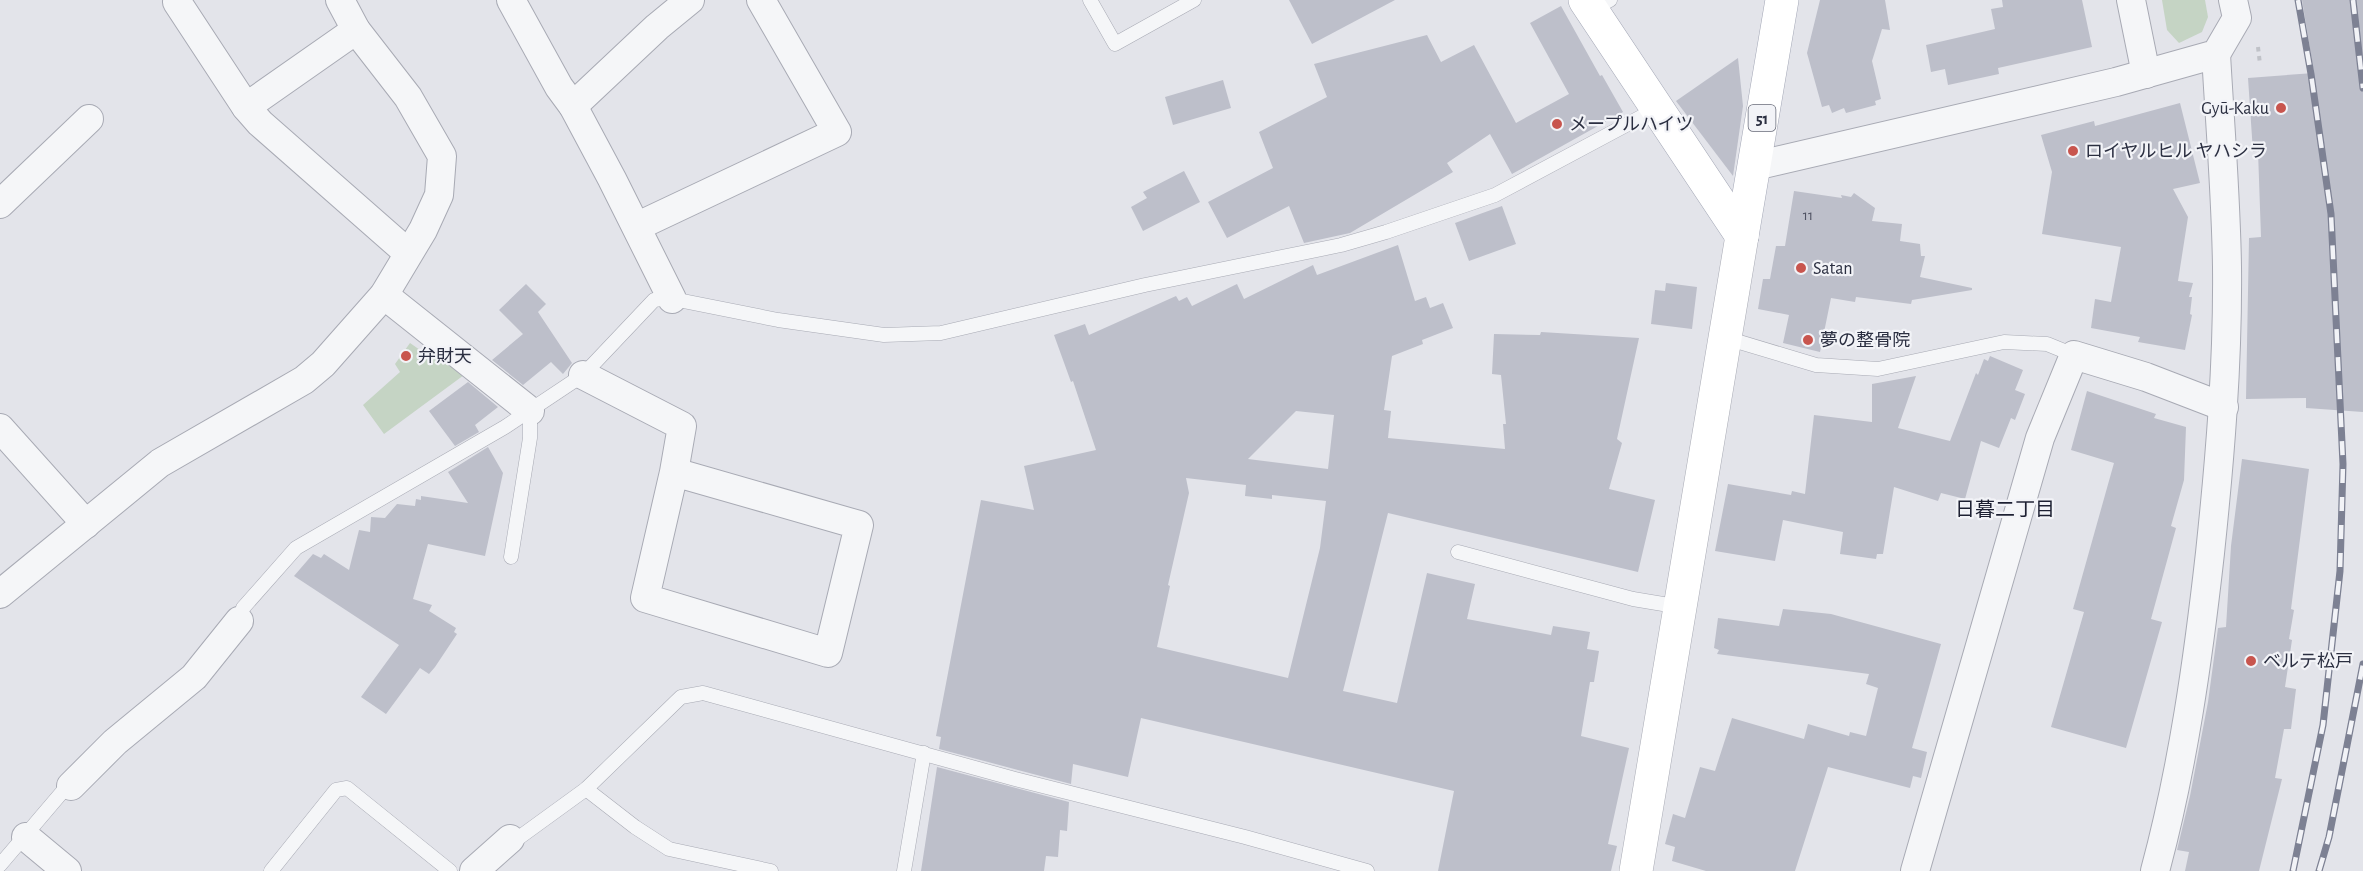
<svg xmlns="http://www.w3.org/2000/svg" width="2363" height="871" font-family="'Alegreya Sans','Noto Sans JP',sans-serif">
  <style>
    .green { fill: #c5d4c4 }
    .building { fill: #bdbfca; fill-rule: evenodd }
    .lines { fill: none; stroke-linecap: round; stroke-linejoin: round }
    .lane-casing { stroke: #a8aab4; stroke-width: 15 }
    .street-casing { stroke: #a8aab4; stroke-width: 30 }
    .secondary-casing { stroke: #a8aab4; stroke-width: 34 }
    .primary-casing { stroke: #a2a6b5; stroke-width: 34 }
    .path { stroke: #c0c2c8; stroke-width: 4; stroke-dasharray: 4.5 4.5; stroke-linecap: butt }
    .lane { stroke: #f5f6f8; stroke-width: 14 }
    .street { stroke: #f5f6f8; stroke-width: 28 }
    .secondary { stroke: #fff; stroke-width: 33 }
    .primary { stroke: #fff; stroke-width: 33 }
    .rail-casing { stroke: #7d8193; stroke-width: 7 }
    .rail { stroke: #f2f3f7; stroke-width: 4.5; stroke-dasharray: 14; stroke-linecap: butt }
    .poi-dot { fill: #c8554e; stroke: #f2f3f7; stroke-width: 2 }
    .labels { text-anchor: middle; stroke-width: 4.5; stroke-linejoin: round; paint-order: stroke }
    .number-label { font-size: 15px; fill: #505363 }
    .shield { fill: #f2f3f7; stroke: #676a78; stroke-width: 1.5 }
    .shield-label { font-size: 16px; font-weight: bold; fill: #2b2f41 }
    .poi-label { font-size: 18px; fill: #2b2f41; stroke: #f2f3f7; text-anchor: start }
    .neighbourhood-label { font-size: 20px; fill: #1d2032; stroke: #f2f3f7 }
  </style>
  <rect width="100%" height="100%" fill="#e3e4ea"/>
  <g class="green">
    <path d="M2162,0H2205L2208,17L2202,32L2179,43L2167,30Z"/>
    <path d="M410,343L420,350L426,344L464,375L384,434L363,405L400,372L395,364Z"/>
  </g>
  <g class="building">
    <path d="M1289,0H1395L1312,44Z"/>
    <path d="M1820,0H1885L1890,30L1882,29L1872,61L1881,99L1875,101L1876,105L1846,113L1844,108L1832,113L1829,105L1822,107L1807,53Z"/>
    <path d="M2002,0H2082L2092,47L1998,68L1999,74L1948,85L1945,69L1931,72L1926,45L1995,29L1991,9L2003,7Z"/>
    <path d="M2302,0H2363V412L2306,408V398L2246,399L2249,238L2261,237L2258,151L2253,152L2248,78L2314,73Z"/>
    <path d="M1561,6L1600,76L1602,75L1623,112L1512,174L1490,134L1447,163L1453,172L1350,233L1304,243L1289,206L1227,238L1208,202L1273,168L1259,132L1327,97L1314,64L1427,35L1441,62L1474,45L1516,123L1569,94L1530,23Z"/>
    <path d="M1738,58L1743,106L1733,176L1676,101Z"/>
    <path d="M1223,80L1231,108L1173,125L1165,97Z"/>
    <path d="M2180,103L2200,183L2173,189L2188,217L2178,281L2193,283L2189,297H2192L2190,314L2192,315L2185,350L2138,342L2140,337L2091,328L2095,299L2111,302L2121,247L2042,234L2052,172L2041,135L2094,121L2095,126Z"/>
    <path d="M1184,171L1200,202L1143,231L1131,207L1147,198L1143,192Z"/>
    <path d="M1794,191L1842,198L1841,195L1851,197L1854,193L1875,208L1872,221L1902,224L1900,241L1920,244L1921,256H1925L1920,277L1972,288V290L1912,300L1911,304L1856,297L1855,302L1831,298L1820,352L1783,343L1789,315L1758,309L1763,279H1770L1776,246H1785Z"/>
    <path d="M1502,206L1516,244L1469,261L1455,223Z"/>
    <path d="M1398,245L1415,301L1426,297L1430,308L1443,303L1453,328L1422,340L1423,344L1392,356L1384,410L1391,411L1388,438L1505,449L1503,424H1506L1501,375L1492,374L1494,334L1540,335L1541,332L1639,338L1617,439L1622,443L1609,489L1655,500L1638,572L1388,513L1343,691L1397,703L1427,573L1475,584L1467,619L1551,635L1553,626L1590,632L1587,649L1599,651L1594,682H1590L1581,736L1629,748L1608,844L1617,846L1611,871H1438L1454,791L1141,718L1128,777L1073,764L1071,784L939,749L941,737L936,736L981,500L1034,510L1024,466L1096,450L1073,381L1071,382L1054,335L1085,324L1089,335L1176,296L1179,301L1187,297L1192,306L1237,284L1244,299L1313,265L1317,275ZM1296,411L1334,415L1328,469L1248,459ZM1186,478L1246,485L1245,496L1272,499V495L1326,501L1320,548L1288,678L1157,647L1170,586L1168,585L1189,493Z"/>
    <path d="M1666,283L1697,287L1692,329L1651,324L1655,290L1665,291Z"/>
    <path d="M526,284L546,304L538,312L572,363L563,374L551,362L523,385L492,360L523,334L499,310Z"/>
    <path d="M1990,356L2023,370L2015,390L2025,394L2015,420L2011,418L1999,448L1981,441L1965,499L1941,493L1938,501L1894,487L1883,554H1877L1876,559L1840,554L1843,532L1783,520L1775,561L1715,551L1728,484L1791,495L1792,491L1805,494L1814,415L1872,422V384L1916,376L1898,428L1950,441L1976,373L1978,375L1984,359L1988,361Z"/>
    <path d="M468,382L498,407L475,425L479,432L455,446L429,411Z"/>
    <path d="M2087,391L2156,414L2154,418L2186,427L2184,480L2171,526L2176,528L2151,619L2162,622L2126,748L2051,727L2084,612L2073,609L2114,463L2071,450Z"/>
    <path d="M488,447L503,473L485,556L428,544L413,599L432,605L429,611L456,628L454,632L457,634L435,667L429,674L420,668L386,714L361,697L399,645L294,576L313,554L321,558L324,554L349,570L359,530L370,532L371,517L385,518L397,504L415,506L416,499L421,500V496L468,503L448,472Z"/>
    <path d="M2242,459L2309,469L2291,609L2294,610L2289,639L2292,640L2285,687L2296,689L2291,729H2284L2275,778L2282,779L2259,871H2185L2189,852L2177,850L2190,796L2208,702L2218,628L2226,627L2231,546Z"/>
    <path d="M1783,609L1831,614L1941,644L1912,748L1927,752L1921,778L1913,776L1910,788L1828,767L1795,871H1706L1672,861L1675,847L1665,844L1673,814L1685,818L1700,767L1715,771L1732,718L1804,739L1808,724L1849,736L1850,732L1866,736L1878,688L1866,684L1869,674L1717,654L1719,650L1714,648L1718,618L1779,626Z"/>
    <path d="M937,767L1069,802L1067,831L1060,830L1058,857L1046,856L1044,871H921Z"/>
  </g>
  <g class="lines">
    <defs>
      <g id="lane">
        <path d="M1090,0L1115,44L1194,0"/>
        <path d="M1592,10L1610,0"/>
        <path d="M1726,338L1816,365L1878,369L2004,342L2047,344L2074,355"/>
        <path d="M1458,552L1633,599L1681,607"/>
        <path d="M511,557L530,438V411"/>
        <path d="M239,621L243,608L296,548L505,427L583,375L654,300L668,298L778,320L884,335L941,333L1145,285L1341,245L1386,232L1495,195L1656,109"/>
        <path d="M586,789L635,827L669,849L771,871"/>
        <path d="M510,839L513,842L586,789L681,697L703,693L1015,779L1245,837L1367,871"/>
        <path d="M0,865L69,784L71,786"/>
        <path d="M271,871L336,790L347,788L450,871"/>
        <path d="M904,871L924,753"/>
      </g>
      <g id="street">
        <path d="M511,0L559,87L573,106L612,179L672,299"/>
        <path d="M2131,0L2146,74"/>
        <path d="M177,2L246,107L260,123L408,253"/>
        <path d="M573,106L657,27L690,0"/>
        <path d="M246,107L356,30"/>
        <path d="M1755,166L2116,82L2216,54L2237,18L2233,0"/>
        <path d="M0,204L89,119"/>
        <path d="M638,226L837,132L761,0"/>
        <path d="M384,295L530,411"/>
        <path d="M583,375L682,426L674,472L859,525L828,653L645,598L674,472"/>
        <path d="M0,428L86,524"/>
        <path d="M0,594L160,463L304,380L323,364L384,295L423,230L439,195L442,156L408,97L356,30L340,0"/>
        <path d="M71,786L115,742L194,677L239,621"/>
        <path d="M26,837L67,871"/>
        <path d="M474,871L510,839"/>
        <path d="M1915,871L2040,438L2074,355L2146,377L2224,407"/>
        <path d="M2155,871C2183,767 2198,660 2210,553C2220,458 2228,363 2227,267C2226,196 2220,125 2216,54"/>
      </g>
      <path id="secondary" d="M1636,871L1742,236"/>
      <g id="primary">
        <path d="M1585,0L1742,236"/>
        <path d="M1742,236L1782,0"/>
      </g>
    </defs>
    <use href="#lane" class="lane-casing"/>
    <use href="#street" class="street-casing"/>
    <use href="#secondary" class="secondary-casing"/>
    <use href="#primary" class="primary-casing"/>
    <path class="path" d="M2258,47L2260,64"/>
    <use href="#lane" class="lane"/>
    <use href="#street" class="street"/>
    <use href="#secondary" class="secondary"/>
    <use href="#primary" class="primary"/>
    <defs>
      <g id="rail">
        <path d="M2353,0L2363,88"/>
        <path d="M2293,871L2323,725L2340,571L2343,464L2331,214L2311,74L2298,0"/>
        <path d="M2319,871L2329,837L2363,664"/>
      </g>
    </defs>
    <use href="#rail" class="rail-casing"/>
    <use href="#rail" class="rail"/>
  </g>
  <g class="poi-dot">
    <circle cx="2281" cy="108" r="6"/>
    <circle cx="1557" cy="124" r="6"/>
    <circle cx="2073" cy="151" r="6"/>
    <circle cx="1801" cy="268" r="6"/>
    <circle cx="1808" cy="340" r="6"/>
    <circle cx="406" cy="356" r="6"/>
    <circle cx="2251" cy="661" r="6"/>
  </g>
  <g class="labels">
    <g class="number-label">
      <text x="1808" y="220">11</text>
    </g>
    <rect class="shield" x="1748.5" y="105" width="27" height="26" rx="4.5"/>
    <g class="shield-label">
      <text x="1762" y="124">51</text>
    </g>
    <g class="poi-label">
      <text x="2269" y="114" text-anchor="end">Gyū-Kaku</text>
      <text x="1569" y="130">メープルハイツ</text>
      <text x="2085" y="157">ロイヤルヒル ヤハシラ</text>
      <text x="1813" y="274">Satan</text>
      <text x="1820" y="346">夢の整骨院</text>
      <text x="418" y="362">弁財天</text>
      <text x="2263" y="667">ベルテ松戸</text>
    </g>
    <g class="neighbourhood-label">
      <text x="2005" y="516">日暮二丁目</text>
    </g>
  </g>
</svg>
